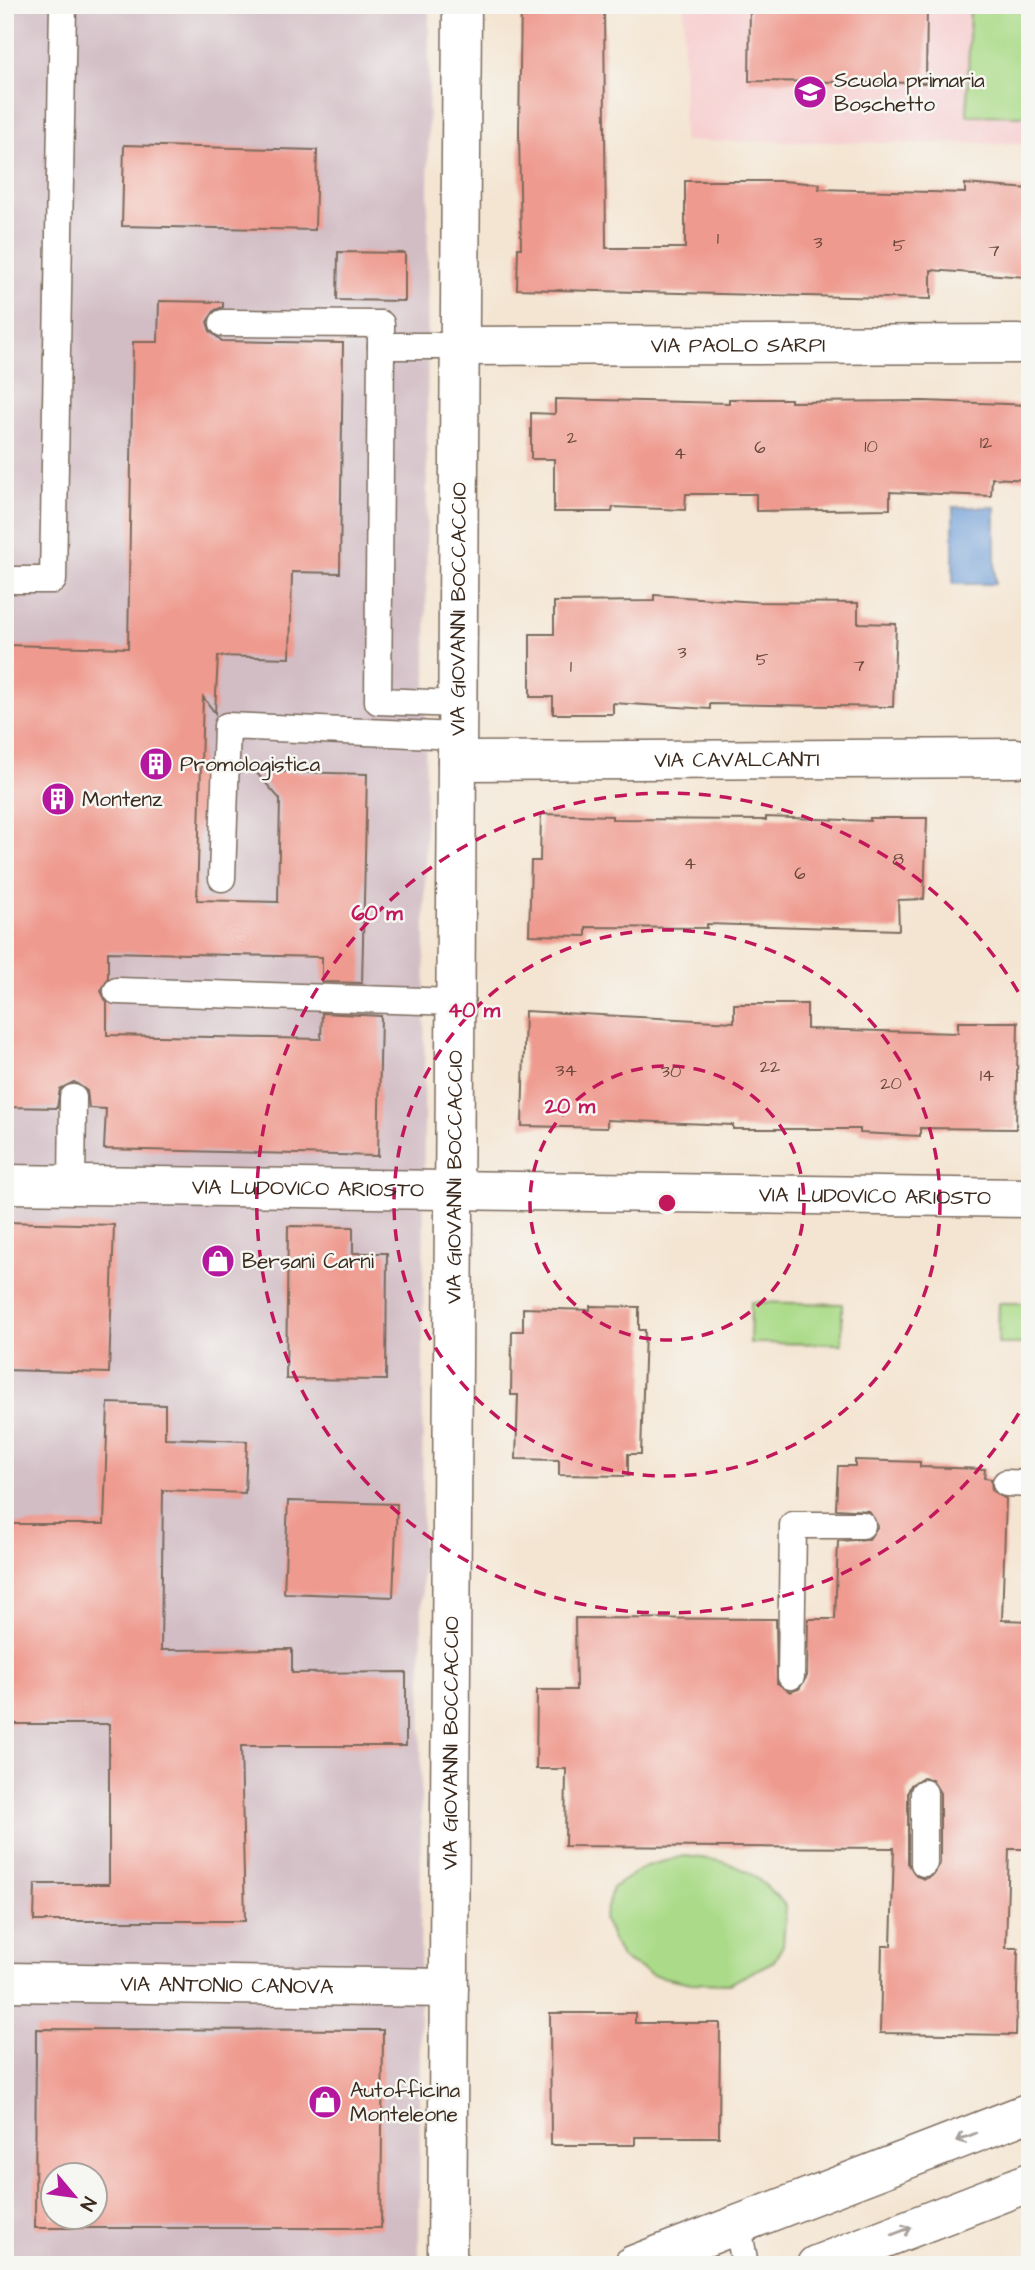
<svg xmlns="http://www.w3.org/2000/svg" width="1035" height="2270" font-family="'Architects Daughter',sans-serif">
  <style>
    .built { fill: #f7cfd0 }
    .industrial { fill: #d2bdc5; fill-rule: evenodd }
    .green { fill: #abdb89; stroke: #738254; stroke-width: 2 }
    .water { fill: #6e9dd7; stroke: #54647a; stroke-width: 2 }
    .building { fill: #ef9a8e; fill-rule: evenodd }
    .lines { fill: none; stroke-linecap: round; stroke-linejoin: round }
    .service-casing { stroke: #7c6b5d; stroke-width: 29 }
    .minor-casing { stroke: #7c6b5d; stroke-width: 41 }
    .service { stroke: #fff; stroke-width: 26 }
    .minor { stroke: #fff; stroke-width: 38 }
    .oneway { stroke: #a79f9a }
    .ring { fill: none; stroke: #c2185b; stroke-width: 3.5; stroke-dasharray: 12 9 }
    .labels { text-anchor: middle; stroke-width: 5; stroke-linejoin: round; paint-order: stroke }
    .number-label { font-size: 18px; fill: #68463a }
    .poi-label { font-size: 21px; fill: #3b2a1e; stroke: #f6f6f2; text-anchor: start }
    .street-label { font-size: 21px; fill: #3b2a1e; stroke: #f6f6f2 }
    .centre { fill: #c2185b; stroke: #f6f6f2; stroke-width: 3.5 }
    .ring-label { font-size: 21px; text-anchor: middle; font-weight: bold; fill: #c2185b; stroke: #f6f6f2; stroke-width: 5; stroke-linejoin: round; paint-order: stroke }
  </style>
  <rect width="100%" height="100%" fill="#f6f6f2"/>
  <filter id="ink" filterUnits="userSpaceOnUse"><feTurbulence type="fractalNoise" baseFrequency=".0143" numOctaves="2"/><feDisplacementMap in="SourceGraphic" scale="14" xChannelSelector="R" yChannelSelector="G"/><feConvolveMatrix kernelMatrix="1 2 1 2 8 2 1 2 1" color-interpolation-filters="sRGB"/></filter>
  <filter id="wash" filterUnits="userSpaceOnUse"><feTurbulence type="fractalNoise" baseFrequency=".00686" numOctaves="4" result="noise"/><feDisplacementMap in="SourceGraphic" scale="28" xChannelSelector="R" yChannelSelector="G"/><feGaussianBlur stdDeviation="1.57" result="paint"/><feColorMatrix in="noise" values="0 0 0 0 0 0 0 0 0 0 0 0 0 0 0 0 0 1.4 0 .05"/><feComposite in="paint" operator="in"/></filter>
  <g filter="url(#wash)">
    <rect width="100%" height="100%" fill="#f4e5d2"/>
    <path class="built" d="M684,5H1030V144L683,141Z"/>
    <path class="industrial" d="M5,5H429L419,2265H5ZM52,2176H94V2218H52Z"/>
    <g class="green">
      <path d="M970,5H1030V116L967,115Z"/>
      <path d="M751,1302L842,1304V1344L750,1343Z"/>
      <path d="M999,1303H1030V1344H998Z"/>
      <path d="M684,1856C736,1861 750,1868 786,1906L783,1945L774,1961L729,1984L691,1983L653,1975L621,1958L604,1920L612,1888L646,1866Z"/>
    </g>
    <rect class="water" x="953" y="507" width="42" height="77"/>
    <g id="blocks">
      <g class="building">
        <path d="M521,5H604L606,248H685V181H782L820,184L819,189L965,193V184L1030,189L1026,277L931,270V299L517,289L518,248H521L519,131Z"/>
        <path d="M750,5H927L926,83L749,81Z"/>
        <path d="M124,145L317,150L315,230L122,226Z"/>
        <path d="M338,252L405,253V301L337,300Z"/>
        <path d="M159,301L223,302V307L215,310L207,322L210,331L222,341L343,343L340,573L292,572L290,658L218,656L215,713L203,697L197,900L278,902L280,799L255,771L367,774L362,983L322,982V957L108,952V979L101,991L107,1003V1035L321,1039L322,1013L381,1016L378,1156L104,1149L106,1109L89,1108L87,1091L74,1082L60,1089L57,1108L5,1107V645L128,648L133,342H158Z"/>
        <path d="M555,399L729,403V399H791V402L924,401L1030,405V480L992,478L991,496L890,492V509L756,511V494H686L685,510L613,507L612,512H554V459H531V413L555,414Z"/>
        <path d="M654,595L757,602L858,603V623L896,624L893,707L710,704V709L613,703V714H553V697H530V634H554V602L654,601Z"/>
        <path d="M541,814L612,816V819L766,820V817L870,821V818H927L924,899L898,900L899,930L707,924V928L586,927V936L529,935L531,861H540Z"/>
        <path d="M734,1004H807V1029L958,1033V1022H1018L1016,1129L920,1128V1136L860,1133V1129H733V1125L607,1120V1128L522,1126L525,1011L734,1022Z"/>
        <path d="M5,1222L114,1225L109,1373L5,1370Z"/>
        <path d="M288,1226L353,1227V1253H387L386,1380L286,1379Z"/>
        <path d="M590,1306L639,1307V1330H645L641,1454H628V1476L559,1475V1460L516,1459L518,1395H511L512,1331H523V1308L590,1310Z"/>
        <path d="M108,1403L165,1405V1438L247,1441L245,1493L163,1490L161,1650L292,1649V1673L406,1672V1746H241L245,1921H34L35,1884H109V1724H5V1524H104Z"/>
        <path d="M855,1460L920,1462V1467L985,1469L984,1478L991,1479L992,1491L1006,1499L1002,1620L1030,1621V1849H1009L1006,1948H1018L1016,2035L880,2033L882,1946H891L894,1848L565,1846L566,1769H536L537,1690H576L575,1618L776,1619L777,1683L790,1692L799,1689L807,1676L808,1619H835L838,1541L869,1539L878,1526L869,1511L836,1509L838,1466H855ZM923,1777L932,1780L940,1793V1864L932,1876L925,1879L916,1876L908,1863V1792L911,1785Z"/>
        <path d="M288,1501L397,1504L393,1597L284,1593Z"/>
        <path d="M550,2013H635V2023H720L719,2137H635V2145H551Z"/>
        <path d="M36,2029L383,2030L381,2228H35ZM52,2175H94V2217H52Z"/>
      </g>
    </g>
  </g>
  <g filter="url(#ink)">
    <use href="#blocks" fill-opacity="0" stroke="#7c6b5d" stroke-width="2"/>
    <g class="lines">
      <defs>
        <g id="service">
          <path d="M223,323L381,324V346"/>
          <path d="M5,580H53L63,5"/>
          <path d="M457,704L378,701L381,346H460"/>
          <path d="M222,878L227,726L457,736"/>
          <path d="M117,991L455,1002"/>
          <path d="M72,1185L73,1098"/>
          <path d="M1006,1483L1030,1484"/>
          <path d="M791,1676L793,1525H862"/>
          <path d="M924,1863V1793"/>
          <path d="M738,2226L745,2265"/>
        </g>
        <g id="minor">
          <path id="s1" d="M460,346L1018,344"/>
          <path id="s2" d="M457,761L1016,758"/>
          <path id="s3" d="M5,1184L1030,1198"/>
          <path id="s4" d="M5,1982L449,1988"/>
          <path id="s5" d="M447,2265L462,5"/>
          <path d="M633,2265L1030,2112"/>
          <path d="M816,2265L1030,2182"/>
        </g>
      </defs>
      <use href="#service" class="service-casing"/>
      <use href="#minor" class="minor-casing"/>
      <use href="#service" class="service"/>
      <use href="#minor" class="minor"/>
    </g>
    <defs><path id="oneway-shaft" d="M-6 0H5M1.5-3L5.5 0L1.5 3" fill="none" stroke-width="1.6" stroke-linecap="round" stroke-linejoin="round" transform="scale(1.75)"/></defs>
    <g class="oneway">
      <use href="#oneway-shaft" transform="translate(966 2137) rotate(159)"/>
      <use href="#oneway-shaft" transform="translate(902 2231) rotate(-21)"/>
    </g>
  </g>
  <g class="ring">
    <circle cx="667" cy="1203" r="137"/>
    <circle cx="667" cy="1203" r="273"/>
    <path d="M1029 1395A410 410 0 1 1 1029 1011"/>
  </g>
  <defs>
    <symbol id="school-disc" viewBox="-11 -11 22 22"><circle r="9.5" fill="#b5179e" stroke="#f6f6f2"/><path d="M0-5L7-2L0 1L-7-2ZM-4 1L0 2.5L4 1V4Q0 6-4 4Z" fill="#fff"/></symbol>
    <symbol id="building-disc" viewBox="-11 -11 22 22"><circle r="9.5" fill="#b5179e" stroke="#f6f6f2"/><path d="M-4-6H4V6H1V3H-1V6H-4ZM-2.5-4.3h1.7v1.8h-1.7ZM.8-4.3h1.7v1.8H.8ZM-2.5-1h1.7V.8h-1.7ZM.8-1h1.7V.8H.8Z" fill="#fff"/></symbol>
    <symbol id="shop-disc" viewBox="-11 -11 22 22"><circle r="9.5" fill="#b5179e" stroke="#f6f6f2"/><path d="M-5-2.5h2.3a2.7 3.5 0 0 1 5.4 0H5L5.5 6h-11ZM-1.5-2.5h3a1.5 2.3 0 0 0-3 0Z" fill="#fff"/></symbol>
  </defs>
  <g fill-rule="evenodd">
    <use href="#school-disc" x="791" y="73" width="38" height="38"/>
    <use href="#building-disc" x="137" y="745" width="38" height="38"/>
    <use href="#building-disc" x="39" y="780" width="38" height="38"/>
    <use href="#shop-disc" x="199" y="1242" width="38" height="38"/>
    <use href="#shop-disc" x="306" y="2083" width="38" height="38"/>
  </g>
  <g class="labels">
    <g class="number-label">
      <text x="718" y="244">1</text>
      <text x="818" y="248">3</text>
      <text x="899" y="251">5</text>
      <text x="994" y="256">7</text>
      <text x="572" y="443">2</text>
      <text x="986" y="448">12</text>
      <text x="871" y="452">10</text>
      <text x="760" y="453">6</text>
      <text x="680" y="459">4</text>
      <text x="682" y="658">3</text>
      <text x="762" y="665">5</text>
      <text x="859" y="671">7</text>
      <text x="571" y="672">1</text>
      <text x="898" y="865">8</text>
      <text x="690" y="869">4</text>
      <text x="800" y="879">6</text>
      <text x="770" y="1072">22</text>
      <text x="566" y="1076">34</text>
      <text x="671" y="1077">30</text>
      <text x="987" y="1081">14</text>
      <text x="891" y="1089">20</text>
    </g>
    <g class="poi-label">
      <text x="834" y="87">Scuola primaria<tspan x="834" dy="24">Boschetto</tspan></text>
      <text x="180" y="771">Promologistica</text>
      <text x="82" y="806">Montenz</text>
      <text x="242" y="1268">Bersani Carni</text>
      <text x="350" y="2097">Autofficina<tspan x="350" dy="24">Monteleone</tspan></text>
    </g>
    <g class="street-label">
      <text dy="7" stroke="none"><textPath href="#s1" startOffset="278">VIA PAOLO SARPI</textPath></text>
      <text dy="7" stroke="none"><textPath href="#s5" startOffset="1656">VIA GIOVANNI BOCCACCIO</textPath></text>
      <text dy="7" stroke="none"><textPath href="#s2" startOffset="280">VIA CAVALCANTI</textPath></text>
      <text dy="7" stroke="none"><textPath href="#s5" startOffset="1088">VIA GIOVANNI BOCCACCIO</textPath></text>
      <text dy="7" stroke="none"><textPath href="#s3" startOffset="303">VIA LUDOVICO ARIOSTO</textPath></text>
      <text dy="7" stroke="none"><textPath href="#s3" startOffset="870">VIA LUDOVICO ARIOSTO</textPath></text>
      <text dy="7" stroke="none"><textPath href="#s5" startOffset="522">VIA GIOVANNI BOCCACCIO</textPath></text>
      <text dy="7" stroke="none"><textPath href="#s4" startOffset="222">VIA ANTONIO CANOVA</textPath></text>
    </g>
  </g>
  <circle cx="667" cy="1203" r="10" class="centre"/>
  <g class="ring-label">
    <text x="377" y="920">60 m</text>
    <text x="474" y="1017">40 m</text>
    <text x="570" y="1113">20 m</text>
  </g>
  <rect width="1035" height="2270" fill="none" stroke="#f6f6f2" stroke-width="28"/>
  <g transform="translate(74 2196) rotate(119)"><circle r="33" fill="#f6f6f2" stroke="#aba49d" stroke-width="2"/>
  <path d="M0-5L12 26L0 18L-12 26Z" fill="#b5179e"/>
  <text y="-10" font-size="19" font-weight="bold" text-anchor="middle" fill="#3b2a1e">N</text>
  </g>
</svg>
